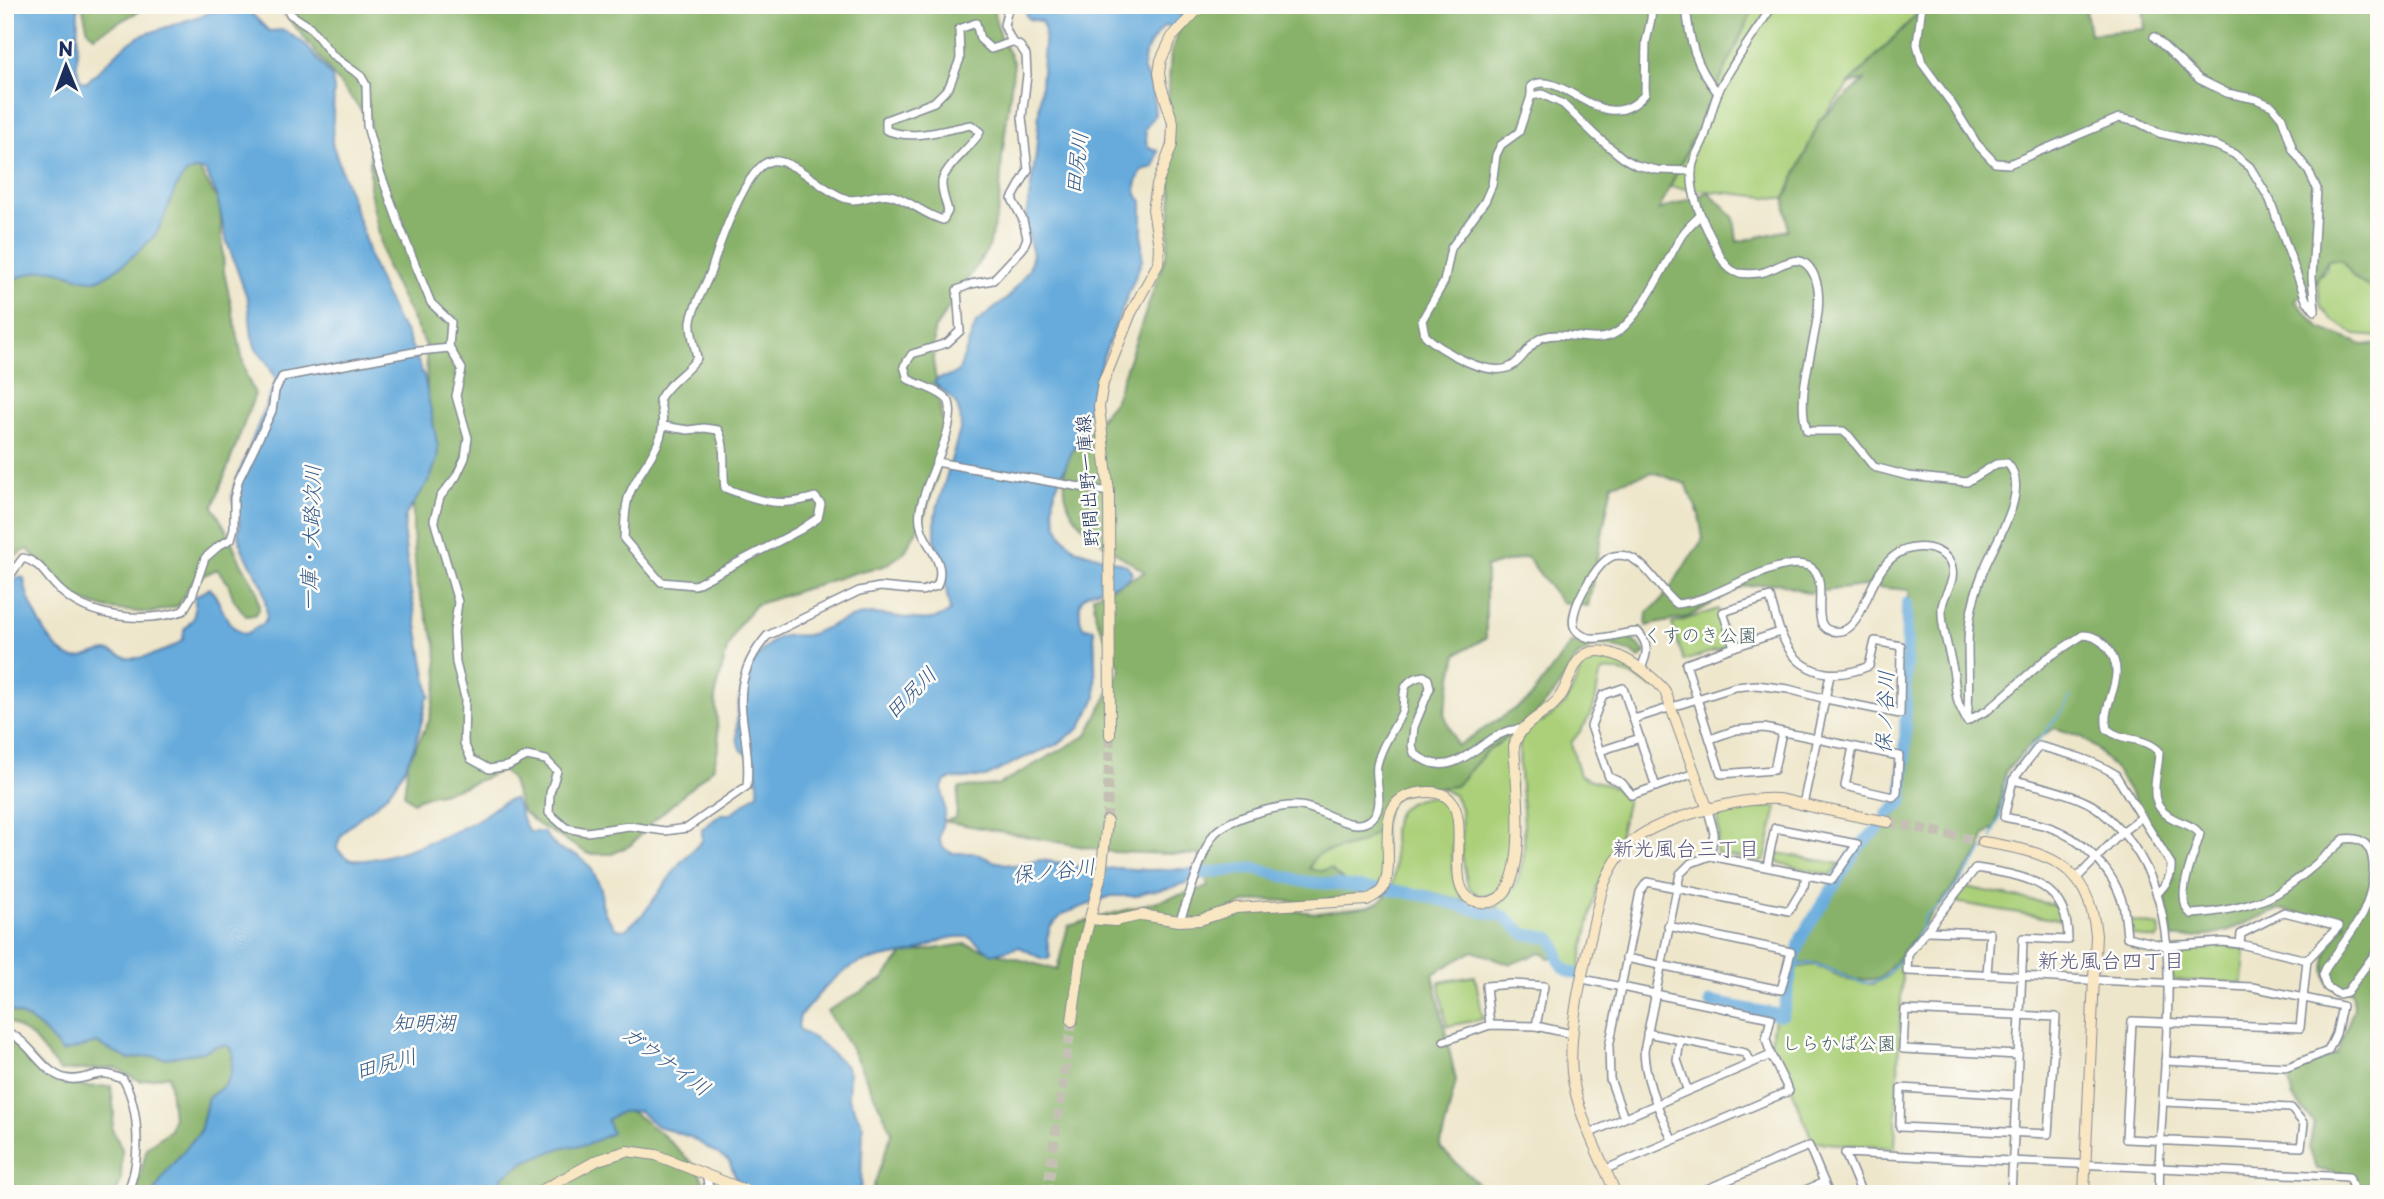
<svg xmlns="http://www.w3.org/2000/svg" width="2384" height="1199" font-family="'Playpen Sans','Klee One',sans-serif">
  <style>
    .green { fill: #abd079; stroke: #63806c; stroke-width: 2 }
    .forest { fill: #88b269; stroke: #527064; stroke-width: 2 }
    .water { fill: #66abdc; stroke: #406d9d; stroke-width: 2 }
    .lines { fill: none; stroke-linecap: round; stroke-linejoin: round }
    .stream { stroke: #66abdc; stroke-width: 2 }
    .river { stroke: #66abdc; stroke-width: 12 }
    .secondary-tunnel { stroke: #c4c1b4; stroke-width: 10; stroke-dasharray: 10 5; stroke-linecap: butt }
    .street-casing { stroke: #848a94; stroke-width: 10 }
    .secondary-casing { stroke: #848a94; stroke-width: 12 }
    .street { stroke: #fff; stroke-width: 7 }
    .secondary { stroke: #f9e7c3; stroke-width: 10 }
    .labels { text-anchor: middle; stroke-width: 5; stroke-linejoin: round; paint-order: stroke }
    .street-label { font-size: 19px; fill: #1b2f5e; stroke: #fdfcf7 }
    .park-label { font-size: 19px; fill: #465f66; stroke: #fdfcf7 }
    .water-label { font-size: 21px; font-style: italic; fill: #355a8a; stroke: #fdfcf7 }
    .neighbourhood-label { font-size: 21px; fill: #595781; stroke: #fdfcf7 }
  </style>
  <rect width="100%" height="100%" fill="#fdfcf7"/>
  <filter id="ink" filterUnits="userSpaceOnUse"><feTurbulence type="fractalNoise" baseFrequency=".0143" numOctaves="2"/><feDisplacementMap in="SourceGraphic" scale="14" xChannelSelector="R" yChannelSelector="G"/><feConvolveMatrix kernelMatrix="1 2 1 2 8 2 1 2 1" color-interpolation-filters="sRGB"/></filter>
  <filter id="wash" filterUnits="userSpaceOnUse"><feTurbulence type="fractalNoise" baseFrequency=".00686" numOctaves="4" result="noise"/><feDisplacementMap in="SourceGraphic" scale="28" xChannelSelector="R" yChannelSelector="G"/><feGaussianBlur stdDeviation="1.57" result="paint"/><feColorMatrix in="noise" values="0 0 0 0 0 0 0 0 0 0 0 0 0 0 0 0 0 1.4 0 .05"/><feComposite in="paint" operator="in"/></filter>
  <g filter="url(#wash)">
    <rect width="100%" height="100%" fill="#eee6ca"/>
    <g class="green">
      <path d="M1755,5H1926L1861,71L1820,120L1785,199L1670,187Z"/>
      <path d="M2336,258L2346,263L2354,277L2379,293V337L2356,335L2332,320L2321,307L2317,277L2326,270L2328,260Z"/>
      <path d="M1718,609L1729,643L1726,647L1684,661L1672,624Z"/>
      <path d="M1597,657L1632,668L1657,689C1639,681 1625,668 1603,671C1596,679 1598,698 1593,709C1588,722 1579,733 1571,743L1580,776L1616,788L1627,803L1619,837L1621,839L1597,886L1579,970C1554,963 1565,958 1557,941L1513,929L1502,920L1497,905C1545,874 1514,788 1520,742L1526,731L1540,720L1542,722C1575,701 1569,691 1586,661Z"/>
      <path d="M1510,736L1512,738L1515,853L1505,880L1494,894L1479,895L1468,887L1462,856L1461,808L1454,795L1438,787L1456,786L1485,753Z"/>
      <path d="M1427,797L1437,798L1449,808C1461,840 1441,873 1465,900L1417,890L1401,893L1390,891C1406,855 1370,807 1427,797Z"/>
      <path d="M1390,800H1392C1388,807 1384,814 1383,822C1381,844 1392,871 1376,890C1358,887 1342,883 1331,869L1321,871L1309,869L1315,855L1358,844L1381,829Z"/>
      <path d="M1755,807H1777L1765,860L1761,862L1718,854L1716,850L1719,834L1717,818L1720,813Z"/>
      <path d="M1778,853L1840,864L1831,875L1778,863Z"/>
      <path d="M1966,887L2055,905L2064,921L1955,902Z"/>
      <path d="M2126,920L2159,926L2160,934L2156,940L2128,934Z"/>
      <path d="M2222,945L2245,949L2243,983L2174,980L2171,976L2169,950Z"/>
      <path d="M1904,955V966L1900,972L1902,974L1895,1148L1813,1142L1789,1082L1773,1051L1771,1042L1774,1017L1784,1015L1794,968L1815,965L1848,980L1873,984L1887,977Z"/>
      <path d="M1475,976L1483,1019L1447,1026L1439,982Z"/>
    </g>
    <g class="forest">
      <path d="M82,5H150L94,36L88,31Z"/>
      <path d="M276,5H992L1000,37L1014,63L1002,157L999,207L989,247L934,330L933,361L943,426L937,476L923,519L904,553L884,566L857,572L755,605L738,626L727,649L715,697L719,745L713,768L649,825L631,845L612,854H589L539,825L522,811L511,779L502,770C484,779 465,787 445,792C433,795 425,795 413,802L404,794L408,762L429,721L438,680L436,644L417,587L413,532V490L428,440L426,346L386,267L370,191V119C335,84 311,40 276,5Z"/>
      <path d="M1168,5H1755L1659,210L1709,192L1734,217L1737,242L1788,230L1785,199L1820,120L1866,79L1848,85L1926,5H2085L2090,34L2145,29L2143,5H2379V293C2371,288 2360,283 2354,277C2344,266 2345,256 2328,260L2314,284L2295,301L2320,328L2363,345L2379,344V1194H2358L2350,1175L2317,1169L2309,1148L2314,1123L2292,1096L2288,1076L2337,1053L2354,1008L2352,991L2337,989L2327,982C2321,952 2329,948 2345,924L2280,909L2229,930L2203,937L2172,938L2165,898L2174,880V860L2117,772L2097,749L2082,737L2055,728L2035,740L2005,772L1996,827L1984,836L1980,852L1892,966L1880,979L1856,980L1815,963L1794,964L1803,937L1861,850L1905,805L1910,760L1909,590L1863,586L1809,593L1780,583L1743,586L1688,617L1646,626L1647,613L1661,601L1703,539L1699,514L1686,484L1653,472L1612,484L1588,606L1561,602L1527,557L1486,567V638L1457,654L1444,713L1457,746L1529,700L1571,643L1630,638L1645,652L1640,658L1631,652L1607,645L1593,647L1577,657L1556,691L1536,715L1485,753L1456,786C1425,791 1380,784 1381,829L1378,831C1372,835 1365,841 1358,844C1340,851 1314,846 1309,869L1321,871L1331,869C1342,884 1359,887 1376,890L1371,893L1315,902L1260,900L1244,903L1212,921L1261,908L1318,913L1369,906L1381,901L1390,891C1400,895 1407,890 1417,890C1444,891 1473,912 1497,905C1506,934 1524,932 1551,940L1555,946L1556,957L1548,958L1545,954L1539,953L1511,964L1473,951L1433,974L1456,1081L1440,1148L1489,1194H871L892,1132L852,1050L827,1011L883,979L903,954L965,944L1057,970L1068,926L1208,887L1200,855L1112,852L943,821L956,818L959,788L998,785L1087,735L1121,669L1096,618L1093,596L1145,572C1118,553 1073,531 1066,497C1063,485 1065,471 1066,458L1114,402L1167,252L1172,195L1165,139L1171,53L1180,28Z"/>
      <path d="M191,156L220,204L224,272L246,375L255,394L213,507L227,531L240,561L257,590L259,609L255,615L246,616L234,600L228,583L217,569L193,580L178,606L150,613L108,609L77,599L51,576L28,549L10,559L5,567V252Z"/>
      <path d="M5,1009C33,1018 44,1029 62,1051L97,1043L129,1059L151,1056L164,1058L202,1052L214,1047L225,1045L230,1048L233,1053L231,1074L225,1085L208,1098L200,1132L166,1172L153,1194H133L138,1185L147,1147L170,1130L173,1118L169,1075L140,1081L116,1068L60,1071L32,1037L5,1019Z"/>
      <path d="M5,1036C17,1041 23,1048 31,1057C60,1089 70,1087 111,1086L114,1113L112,1129L122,1149L121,1180L116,1194H5Z"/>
      <path d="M621,1104L662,1134L697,1168L709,1194H441Z"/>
    </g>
    <path class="water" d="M5,5H78L77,67L80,80L86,83L122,48L140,36L227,7L246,8L269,31L284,30L305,44L332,77L334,90L332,143L362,229L371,262L396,319L406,333L424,376L438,447L437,459L430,479L405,516L404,536L410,587L430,697L427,698C419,738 408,777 376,805C362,816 338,830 337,849C340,852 345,857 349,859C373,867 455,833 477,820C490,813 499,801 514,799C522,810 520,822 530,832H543L558,849L579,856L591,868L601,888L602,904L606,915L616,929L625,930L644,913L680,863L702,841V829L721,814H731L758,793C759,782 756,766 750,757C746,752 741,752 739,746C735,735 737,720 738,708C740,682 756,649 780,637C789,633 801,638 811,634C831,626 851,615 872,614C896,614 930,628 950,611L940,554L935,540V516L961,426C959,395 949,400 934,382L939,378L951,376L959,370L976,323L1009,297L1029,269L1033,254L1025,224L1036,154L1045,30L1041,21L1029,19L1026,15L1028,5H1178L1179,14L1185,16L1180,28L1164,26L1150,44L1145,54L1143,69L1153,87L1155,115L1145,129L1147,146L1158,151L1154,167L1142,170C1137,179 1132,193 1142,201V260L1103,357L1090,400L1085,431L1079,436L1055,490L1053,507L1057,525L1063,537L1075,549L1127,565L1132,573C1121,594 1076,581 1080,612C1080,619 1080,622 1084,628L1094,629L1096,698L1080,728L1056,745L1019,760L986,777L951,779L945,781L942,787L945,812L939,839L943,848L952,853H975L993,861L1016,866L1040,860L1069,864L1087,870L1118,868L1146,870L1192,869L1203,874L1199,878L1171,888L1146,892L1137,896H1111L1063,914L1050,927L1047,939L1050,957L1048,959H1042L1020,947L992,954L969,937H955L945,939L914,952L861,962L843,972L826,986L800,1016L798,1026L801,1031L818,1041L845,1065L849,1073L848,1097L863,1126L861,1185L857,1194H733L736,1178L729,1161L690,1137L657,1126L639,1111L621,1112L607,1120L612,1133L587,1145L564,1147L526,1161L502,1177V1194C486,1194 470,1188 456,1194H153L166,1172L200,1132L208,1098L225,1085L231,1074L233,1053L230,1048L225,1045L214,1047L202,1052L164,1058L151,1056L128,1059L97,1043L62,1052C44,1029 33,1018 5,1009V590C11,581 13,576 24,578C25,599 50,651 72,658C83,661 97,650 109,651C115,652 122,658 129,658C143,660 174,649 183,639L184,630L193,619L195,610V596L210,588C223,603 224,628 246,634L264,623L267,616L266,606L263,586L242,549L238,533L240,524L232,498L234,486L276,380L267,362L256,349L252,337L248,300L227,242L216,193L205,171C173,161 170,218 154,236C142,249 111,278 94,280C80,281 66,271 52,270C35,268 21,280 5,280Z"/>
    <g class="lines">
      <g class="stream">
        <path d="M1992,837L1999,820L2007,778L2064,709L2071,697"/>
        <path d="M1792,967C1799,965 1807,963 1814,964C1836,968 1860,992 1882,979C1891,974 1897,963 1903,954C1912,942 1923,931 1924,916L1942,905L1985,848"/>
      </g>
      <g class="river">
        <path d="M1887,815L1902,802L1905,760L1907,603"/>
        <path d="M1187,875L1254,868L1301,881L1376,889"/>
        <path d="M1386,889L1426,896L1483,912L1504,916L1524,934L1551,938C1564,954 1550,966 1577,974"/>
        <path d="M1792,968L1802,936L1860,845L1878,829"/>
        <path d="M1710,1002L1775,1014"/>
        <path d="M1779,1015L1783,1014L1791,974"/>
      </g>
    </g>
  </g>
  <g filter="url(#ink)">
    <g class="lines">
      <g class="secondary-tunnel">
        <path d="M1107,821L1110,735"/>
        <path d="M1888,822L1983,842"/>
        <path d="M1047,1194L1072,1021"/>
      </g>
      <defs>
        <g id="street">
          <path d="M126,5L136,9L145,5"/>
          <path d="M286,5L290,14L310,27L333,56L361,76L366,85L367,126L379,169L400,227L431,303L451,322L449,347L462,369L456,396L468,438L465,458L456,477L440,497L434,520L458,602L454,632L456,663L465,698L464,743L471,759L489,769L508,766L527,756L546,760L557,771L550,793L549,813L566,828L587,832L629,826L665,831L687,828L747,786C753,726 720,691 767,636L859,591L880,587L922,591L937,586C950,557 915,542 920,511C923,484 958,428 949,402C946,393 917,384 908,379L904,366L912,354L947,343L960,331L957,290L971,284L993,280L1023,248L1027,238L1023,220L1012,199L1028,170L1022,117L1027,75L1026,55L1020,46L1012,42L1004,25L1009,5"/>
          <path d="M1652,5L1651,19L1646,42L1645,94C1605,142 1563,67 1531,86V96L1519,132L1501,145L1496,155L1492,185L1485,201L1451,248L1444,282L1422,320L1425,335C1441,351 1489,379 1512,366C1524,359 1530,342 1543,337C1565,330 1591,344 1612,335C1640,322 1666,261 1682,235C1687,228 1694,221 1701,215"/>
          <path d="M1686,5C1689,41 1695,65 1718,93"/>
          <path d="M1773,5C1756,32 1736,58 1721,86C1713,101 1710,120 1705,136C1701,147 1692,159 1692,170C1690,195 1702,220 1713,241C1718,252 1725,270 1738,273C1745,274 1758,274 1764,272C1783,266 1801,248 1814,275C1832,314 1791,383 1807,431H1843L1849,436L1874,467L1908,476L1967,482L1996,464L2007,463C2032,488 1996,540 1985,567C1975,591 1968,619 1968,645C1968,671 1970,696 1967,721"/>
          <path d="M1922,5L1917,44L1922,63L1952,104L1977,144L1995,163L2009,164L2119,118L2138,122L2159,133L2217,146L2234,154L2250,167L2270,200L2306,300L2315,311"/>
          <path d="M2154,37L2199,79L2227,93L2256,99L2272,106L2282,118L2293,150L2309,172L2317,189L2312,278L2315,310"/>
          <path d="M1531,96L1542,94L1563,104L1596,136L1623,158L1636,165L1657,170L1692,171"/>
          <path d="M663,426L688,430L704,428L718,430C727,445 722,470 725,488C759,501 779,508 815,497L821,504L818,518L800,530L695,585L661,582L624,539C625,525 624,509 629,495C643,459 673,444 659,400C668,382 686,374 697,358C695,347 690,332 691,321C694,304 705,287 711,271C718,248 746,165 771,161C795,158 824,193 847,199C860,203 876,192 890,195C908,199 924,215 943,220L948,211C946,202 941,191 942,182C944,167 972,147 980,132L971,125C943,130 913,141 886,130V120L934,102L949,87L960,59L959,29L976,23L980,39L991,49L1012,42"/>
          <path d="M936,462L1109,492"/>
          <path d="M5,582L23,558C42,563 45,576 59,589C89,619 144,623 183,611L192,596L205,558L220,545L231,539L234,528V498L239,479L272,411L275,391L282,377L419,351L450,348"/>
          <path d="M1734,647L1780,632"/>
          <path d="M1641,668C1648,654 1649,644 1638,632C1620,631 1590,648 1576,630C1564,616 1596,563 1611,557C1614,555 1622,555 1626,556C1645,560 1661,592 1677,604C1686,603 1694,601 1703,598C1728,590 1782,556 1808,566C1836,577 1800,637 1841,631C1869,627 1867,554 1914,548C1929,546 1949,552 1952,569C1955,583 1944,592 1942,607C1941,628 1949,650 1953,670C1955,681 1955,691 1958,702C1960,709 1964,714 1967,721"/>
          <path d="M1634,719L1735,687L1756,685L1788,689L1826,699L1900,714L1901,646L1875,641L1869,666C1841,678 1808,678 1789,649C1779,634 1775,614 1770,597L1723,612L1734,647L1686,664L1721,774L1774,770L1782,732"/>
          <path d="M1967,721L1988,710L2046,659L2083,635C2102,635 2117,655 2116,674C2115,694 2102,709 2107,729C2122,742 2144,736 2159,751C2159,778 2142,805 2176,820C2185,824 2194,826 2200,834C2195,854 2173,899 2191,914C2215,913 2255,906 2276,894C2301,879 2323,858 2344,839C2384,832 2375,888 2363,913C2353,932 2338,950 2326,968L2323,975L2327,987L2338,994L2347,992L2379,948"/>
          <path d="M1710,739L1736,730L1764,728L1899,756L1897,793L1893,797L1845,786L1853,747"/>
          <path d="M1600,751L1640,738"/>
          <path d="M2013,780L2039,746C2066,753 2091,759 2115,774L2171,864C2172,877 2166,884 2157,894"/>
          <path d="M1656,787L1623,688L1603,695L1591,726L1609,777L1622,783L1632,795L1695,773"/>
          <path d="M1803,805L1830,675"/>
          <path d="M1767,866L1775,828L1857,844L1832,880L1806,875"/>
          <path d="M2076,879L2122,832L2142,817"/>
          <path d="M1179,921C1189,901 1203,845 1215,833C1229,818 1280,804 1300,806C1320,807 1352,834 1370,820C1387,808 1374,782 1377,765C1381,745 1394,730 1402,712C1405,704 1402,693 1406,686C1410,679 1417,677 1424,676L1428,679L1430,688L1414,727L1412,746L1414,753C1456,789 1482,729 1521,729"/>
          <path d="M1926,931L1990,933L1987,974"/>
          <path d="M1626,958L1781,990L1791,952L1668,926"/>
          <path d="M1583,979L1771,1018L1766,1039L1771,1055"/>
          <path d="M1490,1025L1486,986L1512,984L1544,986L1536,1026"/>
          <path d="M5,1031C31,1041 40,1071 64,1078C77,1082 89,1075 102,1074C108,1073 116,1077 123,1079C140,1108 142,1164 126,1194"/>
          <path d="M1647,1033L1745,1053L1750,1062"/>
          <path d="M1444,1041L1490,1025L1536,1026L1572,1034"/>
          <path d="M1680,1041L1677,1060L1687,1089"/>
          <path d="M2016,1095L1901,1088L1900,1127L2048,1134L2056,1017L1905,1010L1903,1049L2018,1055"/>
          <path d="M2164,1102L2291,1108L2304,1124L2301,1147L2126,1139L2132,1021L2300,1028L2307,960L2339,926L2284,912L2241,934L2240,944L2307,960"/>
          <path d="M1624,1118L1610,1079L1609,1047L1640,892L1647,882L1789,911L1804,886L1806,875L1710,856L1714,833L1708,810"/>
          <path d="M1590,1133L1771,1055L1789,1091L1606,1169"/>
          <path d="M1672,1140C1660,1111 1645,1083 1644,1051L1680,874L1691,863L1710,856"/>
          <path d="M706,1176L709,1187L714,1194"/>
          <path d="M1695,1194L1809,1146L1829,1194"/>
          <path d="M1796,1194L1824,1182"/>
          <path d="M1862,1194L1845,1153L2349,1177L2355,1194"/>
          <path d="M2011,1194L2016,1095L2017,1089C2018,1039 2022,989 2023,938L2068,940C2069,881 2023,876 1976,868L1908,954L1907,971C1967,973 2026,976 2085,980H2094L2252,987L2342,1006L2336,1034L2328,1051L2288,1067L2165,1061"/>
          <path d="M2159,1194C2160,1178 2159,1162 2160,1146C2162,1114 2164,1082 2166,1050C2170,961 2177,871 2098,809C2080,795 2036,785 2013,780L2004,817C2018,820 2032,822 2046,826C2081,837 2113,869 2123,904C2125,914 2126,926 2127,937L2166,946H2168L2223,942L2240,944"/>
        </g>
        <g id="secondary">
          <path d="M1110,735L1109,492L1099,407L1103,383L1131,313L1158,264L1159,246L1153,209L1157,185L1172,145L1173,123L1161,85L1159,73L1161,60L1172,37L1202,5"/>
          <path d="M1983,842C2045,852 2089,861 2096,935L2084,1194"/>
          <path d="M1090,919L1115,921L1142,915L1179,921L1200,920L1236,908L1367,900C1372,897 1380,894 1383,888C1398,861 1370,804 1413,794C1495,775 1432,890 1475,901C1537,918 1515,776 1514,746C1520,724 1539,718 1554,704C1567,692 1568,675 1578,661C1599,633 1650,672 1665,691L1708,810"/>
          <path d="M1072,1021L1082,949L1101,875L1107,821"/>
          <path d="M535,1194L598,1160L627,1151L656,1155L755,1194"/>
          <path d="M1616,1194C1600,1156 1577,1115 1572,1073C1567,1021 1590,942 1602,889C1609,870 1618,854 1634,840C1660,818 1744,797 1777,799C1788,800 1799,804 1809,806C1836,812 1862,817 1888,822"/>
        </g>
      </defs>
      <use href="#street" class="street-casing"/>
      <use href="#secondary" class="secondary-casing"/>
      <use href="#street" class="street"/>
      <use href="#secondary" class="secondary"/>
    </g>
  </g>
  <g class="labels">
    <g class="street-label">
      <text transform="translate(1087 481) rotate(-94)" y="7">野間出野一庫線</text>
    </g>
    <g class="park-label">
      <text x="1700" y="642">くすのき公園</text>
      <text x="1839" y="1050">しらかば公園</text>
    </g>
    <g class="water-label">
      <text transform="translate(1077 163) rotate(-83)" y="7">田尻川</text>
      <text transform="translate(311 538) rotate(-88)" y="7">一庫・大路次川</text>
      <text transform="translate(911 693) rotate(-45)" y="7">田尻川</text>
      <text transform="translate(1885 712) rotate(-88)" y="7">保ノ谷川</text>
      <text transform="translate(1054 871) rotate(-6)" y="7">保ノ谷川</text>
      <text x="424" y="1030">知明湖</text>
      <text transform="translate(666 1061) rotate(36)" y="7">ガウナイ川</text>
      <text transform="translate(386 1064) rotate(-15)" y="7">田尻川</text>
    </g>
    <g class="neighbourhood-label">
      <text x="1686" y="856">新光風台三丁目</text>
      <text x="2111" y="968">新光風台四丁目</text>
    </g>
  </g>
  <rect width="2384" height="1199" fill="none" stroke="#fdfcf7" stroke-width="28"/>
  <g transform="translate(66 66) rotate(359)" stroke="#fdfcf7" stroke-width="5" paint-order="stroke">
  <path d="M0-5L12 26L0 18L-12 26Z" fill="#1b2f5e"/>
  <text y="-10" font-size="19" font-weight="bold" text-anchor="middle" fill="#1b2f5e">N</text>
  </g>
</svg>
